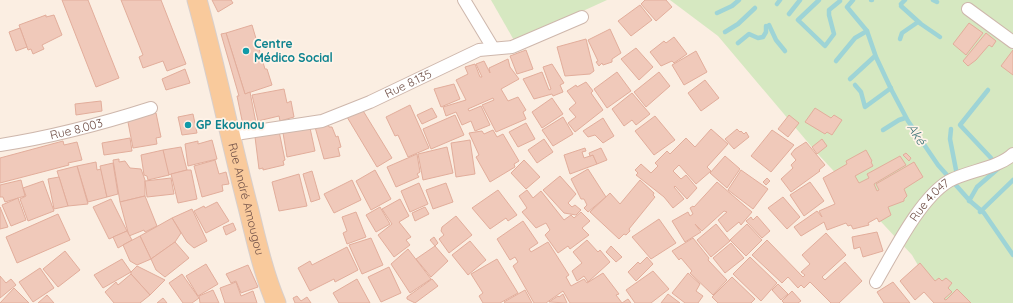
<svg xmlns="http://www.w3.org/2000/svg" width="1013" height="303" font-family="Quicksand,sans-serif">
  <style>
    .green { fill: #d6e8c1 }
    .lines { fill: none; stroke-linecap: round; stroke-linejoin: round }
    .stream { stroke: #9ed4d6; stroke-width: 4.5 }
    .building { fill: #f0c9ba; stroke: #e2ad9b }
    .street-casing { stroke: #ceb7ac; stroke-width: 14 }
    .primary-casing { stroke: #d8cfcc; stroke-width: 21 }
    .street { stroke: #fff; stroke-width: 12 }
    .primary { stroke: #f9ca9c; stroke-width: 19 }
    .culture-dot { fill: #0f9aa8; stroke: #fff3e8; stroke-width: 1.5 }
    .labels { text-anchor: middle; stroke-width: 3.5; stroke-linejoin: round; paint-order: stroke }
    .culture-label { font-size: 12px; font-weight: bold; fill: #0d838f; stroke: #fff3e8; text-anchor: start }
    .street-label { font-size: 12px; fill: #725249; stroke: #fff3e8 }
    .water-label { font-size: 13px; font-style: italic; fill: #3e7678; stroke: #fff3e8 }
  </style>
  <rect width="100%" height="100%" fill="#fbeee2"/>
  <g class="green">
    <path d="M491,0H607L515,42Z"/>
    <path d="M670,0H1013V303H940L912,255L816,152L718,36Z"/>
  </g>
  <g class="lines">
    <g class="stream">
      <path d="M819,0L798,20L825,46L834,34L829,15V10L840,1"/>
      <path d="M853,0L847,7L867,31L876,57L891,89L908,121L938,165L970,201L984,213L1013,255"/>
      <path d="M871,0H872"/>
      <path d="M933,0L937,2"/>
      <path d="M777,4L780,0"/>
      <path d="M901,4L905,0"/>
      <path d="M901,6L921,24L940,37"/>
      <path d="M717,13L732,6L739,0"/>
      <path d="M789,14L800,0"/>
      <path d="M769,25L776,40L785,51"/>
      <path d="M725,32L738,24L755,8"/>
      <path d="M900,39L902,33L918,22"/>
      <path d="M738,43L749,34L758,38L763,37L766,32V26"/>
      <path d="M836,61L855,38L867,31"/>
      <path d="M850,79L875,56"/>
      <path d="M855,85L861,92L865,107L891,88"/>
      <path d="M988,90L960,125L991,158"/>
      <path d="M951,129L950,139L957,175"/>
      <path d="M883,130L899,120L905,118"/>
      <path d="M969,201L977,187L1000,167"/>
      <path d="M980,212L1013,180"/>
    </g>
  </g>
  <g class="building">
    <path d="M62,0H88L119,78L96,87Z"/>
    <path d="M121,0H161L186,64L167,71L163,61L143,68L139,57L143,55Z"/>
    <path d="M212,0H231L233,3L218,12Z"/>
    <path d="M645,0H666L672,7L656,21L641,4Z"/>
    <path d="M640,5L652,20L631,36L618,21Z"/>
    <path d="M46,15V17L54,15L62,35L42,45L44,49L33,54L31,49L28,50L19,25Z"/>
    <path d="M969,23L983,33L966,55L953,44Z"/>
    <path d="M252,25L265,69H267L272,85L245,94L226,33Z"/>
    <path d="M20,28L27,47L16,51L9,32Z"/>
    <path d="M610,29L621,53L612,59V62L603,65L602,63L599,66L596,62L598,61L588,40Z"/>
    <path d="M226,33L245,94L250,92L256,123L243,125L237,96H239L221,34Z"/>
    <path d="M986,33L996,41L992,47L989,45L976,60L968,66L963,61Z"/>
    <path d="M674,37L687,54L674,63L672,61L661,66L650,52L664,41L666,43Z"/>
    <path d="M586,39L594,71L590,74L565,76L557,47Z"/>
    <path d="M636,48L653,67L639,80L621,59Z"/>
    <path d="M526,50L533,69L517,74L510,56Z"/>
    <path d="M1013,50V75L1001,66Z"/>
    <path d="M696,51L707,72L684,85L672,65Z"/>
    <path d="M508,59L510,67L519,79L501,89L508,101L518,97L526,110L523,112L526,119L496,132L482,105L494,100L493,98L468,109L469,111L481,106L490,125L475,131L471,121L462,125L456,112L446,116L443,107L466,100L456,80L468,74L465,67L475,64L480,77H482L476,64L484,61L490,73L489,68Z"/>
    <path d="M552,64L564,83L560,85L563,92L553,96L552,94L534,99L523,79L542,72L549,90L551,89L543,67Z"/>
    <path d="M185,69L190,83L166,90L162,79Z"/>
    <path d="M617,72L631,91L607,108L594,89Z"/>
    <path d="M659,72L670,86L646,107L634,92Z"/>
    <path d="M705,80L719,98L701,111L688,93Z"/>
    <path d="M586,82L593,91L591,93L603,110L575,132L568,123L576,117L569,109L576,103L567,91L576,85L577,87Z"/>
    <path d="M454,84L460,99L441,107L434,89Z"/>
    <path d="M284,89L287,103L291,101L294,117L280,121L279,116L258,121L252,95Z"/>
    <path d="M632,93L650,114L636,125L632,120L624,126L612,109Z"/>
    <path d="M552,98L563,114L542,128L532,112Z"/>
    <path d="M101,101L102,111L76,115L75,104Z"/>
    <path d="M410,105L429,148L408,157L398,135L395,136L386,117Z"/>
    <path d="M432,108L437,117L422,124L417,115Z"/>
    <path d="M815,108L831,118L834,115L842,120L832,135L827,132L825,134L805,122Z"/>
    <path d="M362,109L392,158L377,167L347,117Z"/>
    <path d="M156,113L161,137L156,138L157,144L133,148L127,117Z"/>
    <path d="M193,114L197,133L182,135L178,117Z"/>
    <path d="M455,115L464,135L431,149L423,129Z"/>
    <path d="M789,115L799,123L788,137L778,129Z"/>
    <path d="M655,116L675,140L654,155L635,131Z"/>
    <path d="M563,117L573,134L553,146L542,130Z"/>
    <path d="M603,118L614,136L603,143L595,135L588,137L583,131Z"/>
    <path d="M526,123L535,139L518,147L509,132Z"/>
    <path d="M328,124L329,127H332L336,137L338,136L341,147L338,148L340,156L324,159L315,127Z"/>
    <path d="M310,128L315,151L287,157L283,133Z"/>
    <path d="M711,129L728,144L707,167L711,171L696,184L679,165L673,171L681,179L686,175L697,188L687,199L675,186L674,187L684,199L673,208L664,197L636,175L638,173L635,170L641,164L651,173L658,166L655,163L667,151L670,154L686,138L695,147Z"/>
    <path d="M737,129L740,132L741,131L744,134L746,132L749,137L734,149L725,139Z"/>
    <path d="M493,130L497,137L503,134L519,161L514,164L515,167L490,182L476,157L479,155L469,133L482,131L484,134Z"/>
    <path d="M772,130L794,145L771,172L751,156Z"/>
    <path d="M279,131L285,160L283,161L284,165L263,170V168L259,169L255,137Z"/>
    <path d="M130,138L132,151L104,155L102,143Z"/>
    <path d="M544,139L553,152L537,163L528,150Z"/>
    <path d="M822,139L827,146L817,154L812,147Z"/>
    <path d="M212,140L217,159L188,166L185,144L198,141V144Z"/>
    <path d="M470,140L475,174L456,177L451,143Z"/>
    <path d="M63,141L64,145L77,142L82,160L68,163L69,165L0,183V158Z"/>
    <path d="M806,142L825,165L819,170L820,171L791,192L781,179L793,168L791,165L796,160L791,154L795,149Z"/>
    <path d="M181,147L187,170L168,175L163,150Z"/>
    <path d="M447,147L453,173L423,180L418,154Z"/>
    <path d="M585,148L586,151L582,152L584,158L593,155L597,164L570,174L564,155Z"/>
    <path d="M601,148L607,160L597,164L593,155L590,156L589,153Z"/>
    <path d="M163,150L169,175L148,180L147,176L144,175L141,155Z"/>
    <path d="M866,150L872,161L871,162L873,166L855,176L859,183L869,178L867,174L900,156L906,165L874,184L877,191L879,190L876,184L914,162L923,177L904,189L907,196L904,199V201L888,207L891,215L879,222L877,218L868,223L869,225L853,229L851,225L848,226L846,223L827,230L824,222L801,236L794,227L817,211L822,217L819,211L835,204L823,178L847,164L846,161Z"/>
    <path d="M906,153L911,158L909,161L903,155Z"/>
    <path d="M417,154L420,172L417,174L419,177L396,187L387,167Z"/>
    <path d="M725,156L740,169L727,188L710,173Z"/>
    <path d="M119,159V162L125,161L130,168L141,169L145,180V196L120,202L113,160Z"/>
    <path d="M215,160L219,174L226,172L229,184L222,185L223,191L202,197L194,166Z"/>
    <path d="M524,160L540,177L526,189L511,173Z"/>
    <path d="M96,162L97,170L101,169L107,197L88,202L77,166Z"/>
    <path d="M113,163L118,194L107,197L100,166Z"/>
    <path d="M77,166L88,204L68,206L57,171Z"/>
    <path d="M588,169L606,197L588,212L584,208L587,205L584,199H581L571,179Z"/>
    <path d="M187,170H191L197,199L178,203L171,174Z"/>
    <path d="M375,170L391,199L371,210L356,181Z"/>
    <path d="M741,170L768,189L753,209L728,190Z"/>
    <path d="M312,171L320,199L311,202L303,174Z"/>
    <path d="M299,174L307,206L279,211L272,182Z"/>
    <path d="M560,176L576,194L568,203L572,207L575,205L581,210L576,215L564,213L543,190Z"/>
    <path d="M59,177L68,206L54,209L48,179Z"/>
    <path d="M171,178L174,194L147,197L145,181Z"/>
    <path d="M767,178L770,181L766,185L763,182Z"/>
    <path d="M21,180L25,196L5,202L3,197H0V185Z"/>
    <path d="M352,180L361,200L334,213L324,194Z"/>
    <path d="M640,180L654,193L653,195L655,197L629,229L630,231L626,235L624,234L619,239L590,212L610,193L620,204Z"/>
    <path d="M43,181L54,211L28,221L20,199L26,196L23,188Z"/>
    <path d="M717,182L752,212L741,225L739,222L727,232L718,220L727,212L724,211L702,231L695,224L701,232L685,242L672,221L688,212L690,216L693,214L690,208L693,206L694,207Z"/>
    <path d="M810,182L824,201L804,216L790,195Z"/>
    <path d="M419,183L428,204L410,212L401,191Z"/>
    <path d="M446,183L453,202L433,209L426,190Z"/>
    <path d="M498,190L517,215L508,221L506,218L490,229L472,208Z"/>
    <path d="M527,190L533,198L541,191L564,220L571,215L574,218L581,212L590,221L582,228L589,235L570,249L568,246L558,253L545,235L550,230L546,223L536,228L522,212L527,208L519,196Z"/>
    <path d="M145,196L157,226L145,232L144,230L129,236L120,202Z"/>
    <path d="M783,197L800,217L787,229L768,208Z"/>
    <path d="M18,198L26,220L11,226L2,205Z"/>
    <path d="M111,199L127,231L109,239L93,207Z"/>
    <path d="M400,199L409,216L399,222L411,237L406,240L410,245L394,257L378,235L392,224L382,209Z"/>
    <path d="M217,202L229,221L206,233L194,211L204,206L205,208Z"/>
    <path d="M0,207L8,227L0,229Z"/>
    <path d="M380,207L390,224L376,232L366,215Z"/>
    <path d="M425,207L429,214L415,221L412,213Z"/>
    <path d="M192,209L207,241L194,248L187,242L172,218Z"/>
    <path d="M356,212L366,237L347,244L343,233L347,231L342,217Z"/>
    <path d="M58,214L70,240L17,263L6,237Z"/>
    <path d="M456,216L472,235L449,253L439,239L444,235L441,231L442,227Z"/>
    <path d="M757,216L770,231L762,238L746,221L751,217L753,220Z"/>
    <path d="M172,218L181,233L175,242L151,259L140,236Z"/>
    <path d="M659,219L676,243L651,259L632,237Z"/>
    <path d="M523,221L538,243L529,249L531,252L548,242L569,275L566,277L571,286L584,279L587,283L603,273L619,294L616,295L622,303H570L563,291L546,303H534L513,266L518,262L515,257L510,260L497,239Z"/>
    <path d="M233,223L236,230L226,235L223,227Z"/>
    <path d="M716,224L730,241L711,257L697,240Z"/>
    <path d="M747,224L762,240L746,256L730,240Z"/>
    <path d="M127,231L132,240L118,248L113,237Z"/>
    <path d="M877,232L883,251L863,257L860,247L854,249L852,237Z"/>
    <path d="M826,233L846,255L822,277L825,280L845,262L862,281L839,303H831L810,282L804,288L801,285L798,288L788,277L782,283L752,255L767,240L803,277L805,275L801,272L810,264L802,255Z"/>
    <path d="M140,236L151,259L137,265L130,261L123,245Z"/>
    <path d="M434,237L438,243L435,246L430,240Z"/>
    <path d="M371,238L383,265L362,274L349,245Z"/>
    <path d="M693,238L709,258L708,260L727,280L713,295L690,273L692,271L681,258L679,260L672,251Z"/>
    <path d="M587,240L598,252L600,250L610,262L588,282L584,276L577,281L572,271L582,263L573,252Z"/>
    <path d="M470,241L486,260L468,275L452,255Z"/>
    <path d="M175,242L189,258L165,277L156,270L151,259Z"/>
    <path d="M731,243L744,258L725,273L713,258Z"/>
    <path d="M435,246L448,261L431,277L416,259Z"/>
    <path d="M611,246L622,257L616,262L606,252Z"/>
    <path d="M347,247L358,270L335,282L334,279L310,291L298,268L310,261L312,265Z"/>
    <path d="M408,249L431,279L410,293L391,264Z"/>
    <path d="M65,251L80,270L58,287L43,269Z"/>
    <path d="M647,257L653,264L636,281L628,272L638,262L640,264Z"/>
    <path d="M750,257L777,283L761,301L733,274Z"/>
    <path d="M122,259L131,272L103,288L94,275Z"/>
    <path d="M497,259L518,293L500,303H483L479,296L483,293L471,274Z"/>
    <path d="M920,263L935,281L939,278L942,281L946,278L952,283L948,288L952,292L944,299L946,300L957,289L971,303H934L924,292L915,300L900,281Z"/>
    <path d="M206,264L218,284L198,296L186,276Z"/>
    <path d="M248,265L258,287L241,293L236,281L231,283L226,274Z"/>
    <path d="M137,266L165,280L150,295L131,274V272Z"/>
    <path d="M389,267L401,293L381,302L368,277Z"/>
    <path d="M40,268L54,288L33,302L19,282Z"/>
    <path d="M653,271L669,289L651,303H635L626,290Z"/>
    <path d="M688,273L700,284L696,291L703,296L698,303H685L672,293Z"/>
    <path d="M131,274L150,295L140,303H114L105,292L116,282L118,285Z"/>
    <path d="M182,274L199,298L192,303H183L169,283Z"/>
    <path d="M0,276L6,283L11,279L16,285L0,298Z"/>
    <path d="M732,277L755,299L751,303H718L712,297Z"/>
    <path d="M357,279L370,303H339L333,293Z"/>
    <path d="M432,279L438,286L415,303L407,299V297Z"/>
    <path d="M236,282L241,296L253,291L257,303H225L220,288Z"/>
    <path d="M893,282L910,303H884L877,292Z"/>
    <path d="M778,284L788,294L781,300L772,290Z"/>
    <path d="M14,288L29,303H0Z"/>
    <path d="M213,290L219,303H200L199,296Z"/>
    <path d="M525,290L532,303H505L504,302Z"/>
    <path d="M792,291L801,301L798,303H784L782,301Z"/>
    <path d="M563,294L567,303L549,302L558,296L559,297Z"/>
    <path d="M668,294L680,303H661Z"/>
    <path d="M47,295L54,303H38Z"/>
    <path d="M297,296L301,301L307,297L311,303H295L293,298Z"/>
    <path d="M163,298L167,303H157Z"/>
    <path d="M628,299L631,303H622Z"/>
  </g>
  <g class="lines">
    <defs>
      <g id="street">
        <path d="M464,0L493,48"/>
        <path d="M968,9L1013,42"/>
        <path id="s1" d="M229,135L322,121L370,102L479,50L512,47L582,17"/>
        <path id="s2" d="M0,145C52,137 101,124 151,108"/>
        <path id="s3" d="M876,282C893,253 920,198 949,181C967,171 999,168 1013,154"/>
      </g>
      <g id="primary">
        <path id="s4" d="M197,0C216,68 230,138 248,207C256,239 263,272 276,303"/>
      </g>
    </defs>
    <use href="#street" class="street-casing"/>
    <use href="#primary" class="primary-casing"/>
    <use href="#street" class="street"/>
    <use href="#primary" class="primary"/>
  </g>
  <g class="culture-dot">
    <circle cx="246" cy="51" r="4"/>
    <circle cx="188" cy="125" r="4"/>
  </g>
  <g class="labels">
    <g class="culture-label">
      <text x="254" y="48">Centre<tspan x="254" dy="14">Médico Social</tspan></text>
      <text x="196" y="129">GP Ekounou</text>
    </g>
    <g class="street-label">
      <text dy="4" stroke="none"><textPath href="#s1" startOffset="188">Rue 8.135</textPath></text>
      <text dy="4" stroke="none"><textPath href="#s2" startOffset="78">Rue 8.003</textPath></text>
      <text dy="4" stroke="none"><textPath href="#s4" startOffset="205">Rue André Amougou</textPath></text>
      <text dy="4" stroke="none"><textPath href="#s3" startOffset="98">Rue 4.047</textPath></text>
    </g>
    <g class="water-label">
      <text transform="translate(917 134) rotate(57)" y="5">Aké</text>
    </g>
  </g>
</svg>
